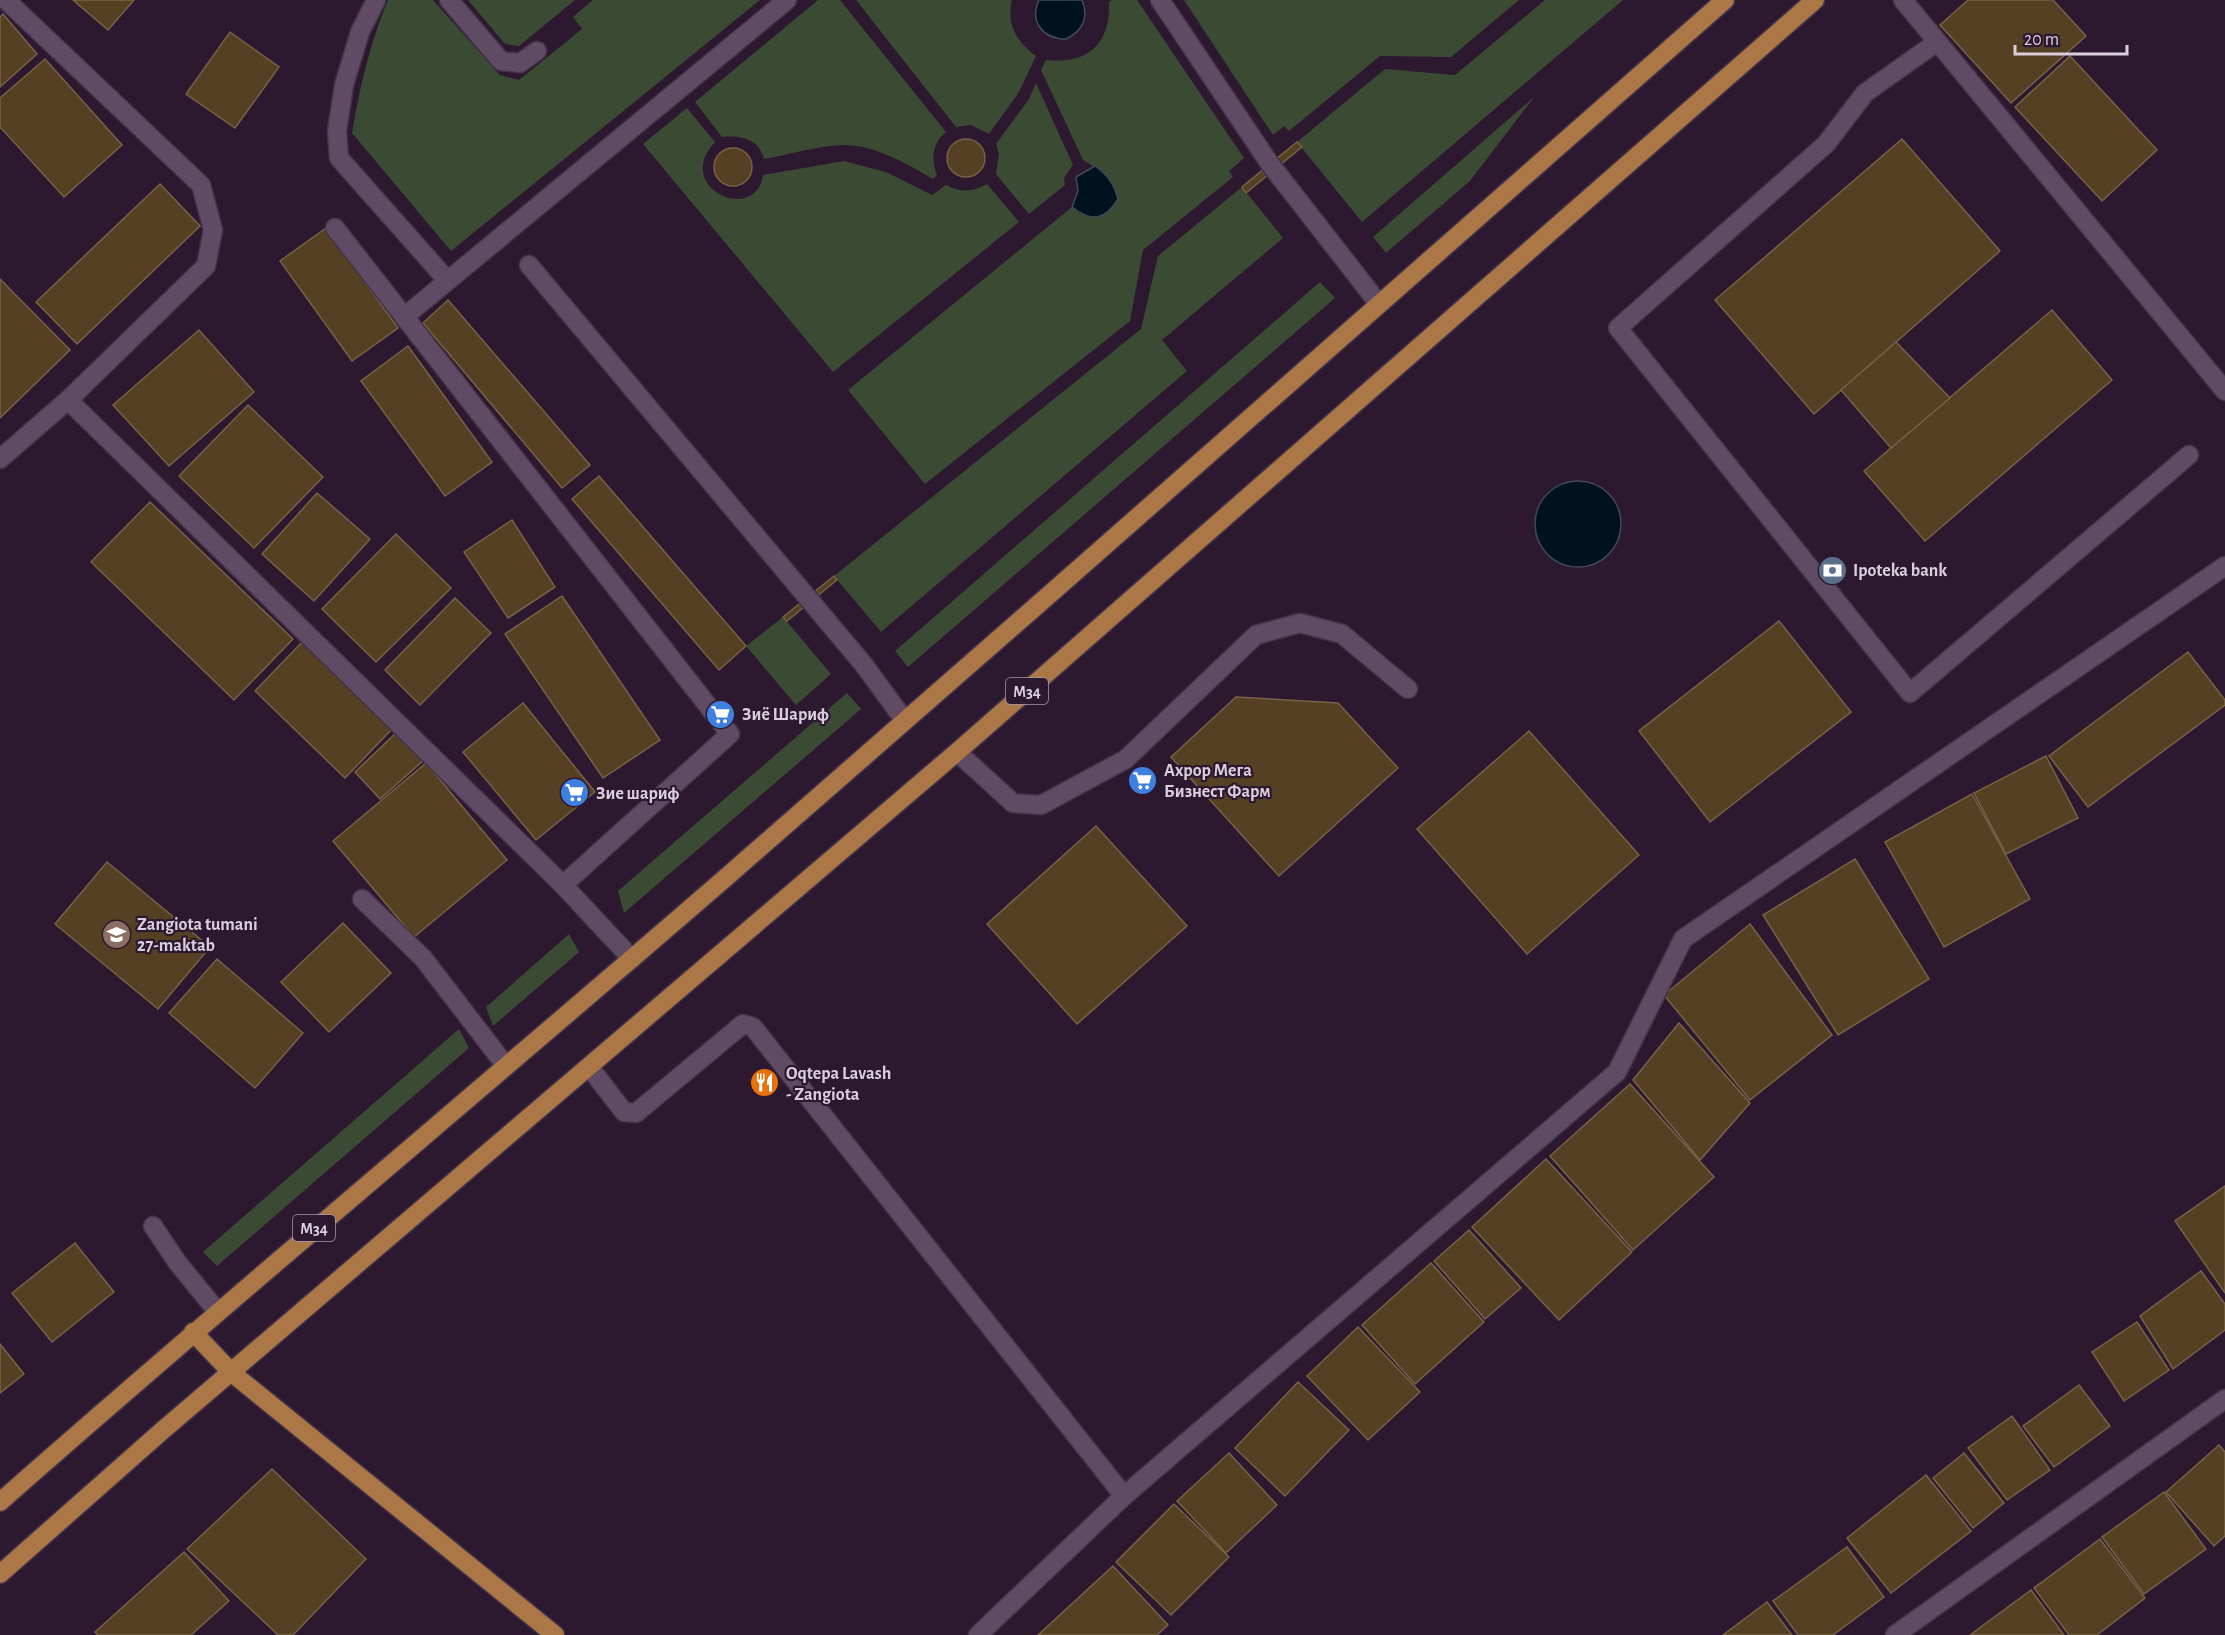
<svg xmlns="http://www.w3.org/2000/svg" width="2225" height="1635" font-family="'Alegreya Sans',sans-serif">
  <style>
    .green { fill: #3b4a32 }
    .water { fill: #00121f; stroke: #414a58; stroke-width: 1.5 }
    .building { fill: #564024; stroke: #786146; stroke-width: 1.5 }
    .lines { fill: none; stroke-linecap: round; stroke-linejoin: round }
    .minor-casing { stroke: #433447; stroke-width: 21 }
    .major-casing { stroke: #433447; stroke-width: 21 }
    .minor { stroke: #604b65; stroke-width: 18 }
    .major { stroke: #ac7746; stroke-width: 18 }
    .labels { text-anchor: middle; stroke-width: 4.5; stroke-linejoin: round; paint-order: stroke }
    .shield { fill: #2c1930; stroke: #a698a9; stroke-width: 1.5 }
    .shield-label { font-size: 16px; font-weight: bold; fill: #dacedd }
    .poi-label { font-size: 18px; font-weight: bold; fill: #dacedd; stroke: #2c1930; text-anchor: start }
  </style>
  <rect width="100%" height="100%" fill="#2c1930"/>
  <g class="green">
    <path d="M388,0H433L500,75L519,80L582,29L573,17L593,0H760L451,251L352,133C360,86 370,43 388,0Z"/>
    <path d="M468,0H575L519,46L505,44Z"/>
    <path d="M818,0H840L946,132C932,143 931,159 937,175L933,179C908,164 876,146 847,145C825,144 787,155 764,159C759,139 741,135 722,137L695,102Z"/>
    <path d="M856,0H1012C1006,25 1017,42 1036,56L1019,92L989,134L971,125L956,127Z"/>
    <path d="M1112,0H1137L1244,158L1229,171L1233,177L1143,250L1130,321L925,484L848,390L1072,207L1080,214L1106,174L1083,160L1041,70L1046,60C1087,65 1111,44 1109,2Z"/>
    <path d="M1184,0H1519L1451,57L1380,56L1289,131L1284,126L1273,135Z"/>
    <path d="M1545,0H1623L1362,222L1297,142L1385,69L1455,75Z"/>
    <path d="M1036,83L1073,165L1064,178L1065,185L1029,214L996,174L999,154L996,144L1029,99Z"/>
    <path d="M1534,97L1470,181L1386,253L1373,237Z"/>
    <path d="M687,108L715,142C672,188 756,225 763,175L844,161L886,172L932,195L946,185C961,193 973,192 987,184L1019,222L833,372L643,144Z"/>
    <path d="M1242,187L1283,238L1162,340L1187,371L881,632L834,576L1141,329L1158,256Z"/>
    <path d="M1320,282L1335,298L908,667L895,651Z"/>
    <path d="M783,617L831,674L796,705L746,646Z"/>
    <path d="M847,693L861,709L624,913L618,891Z"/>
    <path d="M569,934L579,952L493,1026L486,1007Z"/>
    <path d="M459,1029L469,1048L217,1266L203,1252Z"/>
  </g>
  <g class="water">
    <path d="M1039,0H1082C1089,17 1083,31 1066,39C1043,39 1029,22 1039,0Z"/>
    <path d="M1095,166C1108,175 1114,184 1118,199C1105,221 1091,222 1072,207L1078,191L1076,177Z"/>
    <circle cx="1578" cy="524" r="43"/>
  </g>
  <g class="building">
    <path d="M73,0H134L108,30Z"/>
    <path d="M1968,0H2053L2086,36L2011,103L1940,25Z"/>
    <path d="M3,14L37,54L0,87V17Z"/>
    <path d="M230,32L279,67L235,128L186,94Z"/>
    <path d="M2070,56L2157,150L2102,201L2015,107Z"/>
    <path d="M45,59L122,145L64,197L0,127V98Z"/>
    <path d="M1902,139L2000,251L1814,414L1715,300Z"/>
    <circle cx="966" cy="158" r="19"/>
    <path d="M1297,142L1302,147L1246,193L1242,187Z"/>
    <circle cx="733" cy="167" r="19"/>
    <path d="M160,184L200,226L77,344L36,302Z"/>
    <path d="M326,228L398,328L352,361L280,261Z"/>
    <path d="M0,279L70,350L0,418Z"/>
    <path d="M448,300L590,465L562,488L423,323Z"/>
    <path d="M2052,310L2112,380L1925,541L1864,471Z"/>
    <path d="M199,330L254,392L169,466L113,405Z"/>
    <path d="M1896,342L1950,398L1891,448L1841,390Z"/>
    <path d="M408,346L492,462L445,496L361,381Z"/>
    <path d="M248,405L323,477L254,548L179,476Z"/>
    <path d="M599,476L746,646L719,670L572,499Z"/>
    <path d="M317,493L370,539L314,601L262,554Z"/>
    <path d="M150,502L293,639L234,700L91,562Z"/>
    <path d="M512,520L555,587L508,618L464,552Z"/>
    <path d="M396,534L451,588L376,662L322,609Z"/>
    <path d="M834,576L837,580L787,621L783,617Z"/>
    <path d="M562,596L660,740L603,778L505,634Z"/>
    <path d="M455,598L491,633L420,705L385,670Z"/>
    <path d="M1779,621L1851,712L1710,822L1639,731Z"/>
    <path d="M303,641L393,728L345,778L255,691Z"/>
    <path d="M2188,652L2225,700V705L2088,807L2049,756Z"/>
    <path d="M1236,697L1338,703L1398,768L1279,876L1171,757Z"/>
    <path d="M523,703L595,792L536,840L463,752Z"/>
    <path d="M1529,731L1639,855L1527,954L1417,829Z"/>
    <path d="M397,732L424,760L380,799L355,772Z"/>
    <path d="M2046,756L2078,818L2006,854L1974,793Z"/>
    <path d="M426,763L507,860L414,937L333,841Z"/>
    <path d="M1972,794L2030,899L1944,947L1885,842Z"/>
    <path d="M1096,826L1187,926L1077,1024L987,924Z"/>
    <path d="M1855,859L1929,979L1838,1035L1763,915Z"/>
    <path d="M107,862L210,947L158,1009L55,924Z"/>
    <path d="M343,923L391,973L329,1032L281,982Z"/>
    <path d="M1750,924L1832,1035L1750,1100L1664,995Z"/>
    <path d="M217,959L303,1033L255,1088L169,1013Z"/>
    <path d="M1679,1023L1750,1103L1700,1160L1633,1080Z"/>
    <path d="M1630,1084L1714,1177L1633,1250L1550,1156Z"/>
    <path d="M1546,1159L1632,1252L1559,1320L1472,1227Z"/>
    <path d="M2225,1186V1293L2175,1221Z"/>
    <path d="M1469,1230L1521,1288L1485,1319L1434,1261Z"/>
    <path d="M75,1243L114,1292L52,1342L12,1293Z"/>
    <path d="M1431,1263L1484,1322L1415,1384L1362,1325Z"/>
    <path d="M2201,1271L2225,1304V1330L2173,1369L2140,1316Z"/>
    <path d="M2137,1322L2169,1370L2124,1401L2092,1352Z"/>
    <path d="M1358,1327L1420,1392L1368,1440L1307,1376Z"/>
    <path d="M0,1344L24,1374L0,1393Z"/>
    <path d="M1298,1382L1349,1430L1285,1496L1235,1448Z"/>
    <path d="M2079,1385L2110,1426L2054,1467L2023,1426Z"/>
    <path d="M2012,1416L2050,1470L2007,1500L1968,1448Z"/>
    <path d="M2219,1445L2225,1452V1536L2214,1546L2166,1492Z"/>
    <path d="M1229,1453L1277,1505L1226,1553L1177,1501Z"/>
    <path d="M1964,1453L2004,1503L1973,1528L1933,1478Z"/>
    <path d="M272,1469L366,1559L293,1635H278L187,1549Z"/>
    <path d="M1926,1475L1971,1531L1891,1593L1847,1538Z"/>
    <path d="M2164,1492L2206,1549L2144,1594L2102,1537Z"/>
    <path d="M1174,1504L1229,1557L1171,1615L1116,1562Z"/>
    <path d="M2100,1539L2145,1598L2097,1635H2069L2034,1588Z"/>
    <path d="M1847,1547L1884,1597L1833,1635H1798L1773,1601Z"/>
    <path d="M184,1552L229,1601L191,1635H98L95,1632Z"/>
    <path d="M1113,1566L1168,1625L1157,1635H1038Z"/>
    <path d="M2031,1590L2064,1635H1970Z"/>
    <path d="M1767,1602L1792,1635H1723Z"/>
  </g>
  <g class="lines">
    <defs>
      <g id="minor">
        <path d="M376,0L360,32L344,85L337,131L339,158L447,280"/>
        <path d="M449,0L501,61L520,63L537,51"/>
        <path d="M1160,0L1270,164L1379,304"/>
        <path d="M1903,0L2225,391"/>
        <path d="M1937,42L1865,93L1826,144L1618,328L1910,693L2189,455"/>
        <path d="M335,228L730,734L563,885"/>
        <path d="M529,265L864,665L905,721"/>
        <path d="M404,317L787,0"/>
        <path d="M68,400L563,885L632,959"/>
        <path d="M0,459L68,400L206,266L213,230L201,185L6,0"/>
        <path d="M957,752L1013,803L1041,805L1126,759L1256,635L1300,623L1342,634L1408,689"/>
        <path d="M362,899L423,958L506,1066"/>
        <path d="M590,1068L624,1112L636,1113L743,1024L753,1027L1124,1496"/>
        <path d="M153,1226L177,1262L217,1311"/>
        <path d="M978,1635L1124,1496L1617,1072L1683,939L2225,566"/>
        <path d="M1895,1635L2225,1399"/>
      </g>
      <g id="major">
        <path d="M193,1332L232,1373L555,1635"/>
        <path d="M0,1502C238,1292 483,1088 723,880C1059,589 1389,292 1725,0"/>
        <path d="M0,1574L163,1430L957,752L1815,0"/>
      </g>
    </defs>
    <use href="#minor" class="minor-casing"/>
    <use href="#major" class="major-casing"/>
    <use href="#minor" class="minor"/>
    <use href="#major" class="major"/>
  </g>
  <defs>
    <symbol id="bank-disc" viewBox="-11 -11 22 22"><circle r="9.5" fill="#5c6f8a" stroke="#2c1930"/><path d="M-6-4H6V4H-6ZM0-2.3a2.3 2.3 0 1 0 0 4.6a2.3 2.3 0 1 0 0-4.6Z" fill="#fff"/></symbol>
    <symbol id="supermarket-disc" viewBox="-11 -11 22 22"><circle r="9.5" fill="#3f7fe0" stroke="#2c1930"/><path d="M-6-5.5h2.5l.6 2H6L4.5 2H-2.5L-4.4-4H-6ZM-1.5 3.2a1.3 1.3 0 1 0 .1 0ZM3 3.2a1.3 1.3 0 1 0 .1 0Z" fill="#fff"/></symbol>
    <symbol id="school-disc" viewBox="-11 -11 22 22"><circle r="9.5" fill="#8d6e63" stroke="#2c1930"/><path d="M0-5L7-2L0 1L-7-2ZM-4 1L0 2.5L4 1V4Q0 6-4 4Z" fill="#fff"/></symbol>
    <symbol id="restaurant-disc" viewBox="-11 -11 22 22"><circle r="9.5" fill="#e8710a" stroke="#2c1930"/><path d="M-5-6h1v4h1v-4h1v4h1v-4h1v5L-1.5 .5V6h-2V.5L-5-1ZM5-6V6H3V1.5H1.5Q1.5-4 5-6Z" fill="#fff"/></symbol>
  </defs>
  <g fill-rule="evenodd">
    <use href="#bank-disc" x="1816" y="554" width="33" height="33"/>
    <use href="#supermarket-disc" x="704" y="698" width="33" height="33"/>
    <use href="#supermarket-disc" x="1126" y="764" width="33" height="33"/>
    <use href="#supermarket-disc" x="558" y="776" width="33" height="33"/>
    <use href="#school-disc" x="100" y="918" width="33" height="33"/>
    <use href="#restaurant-disc" x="748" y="1066" width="33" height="33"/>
  </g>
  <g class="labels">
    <g class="shield">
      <rect x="1006" y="678" width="42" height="26" rx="4.5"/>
      <rect x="293" y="1215" width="42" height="26" rx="4.5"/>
    </g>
    <g class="shield-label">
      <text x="1027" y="697">M34</text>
      <text x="314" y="1234">M34</text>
    </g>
    <g class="poi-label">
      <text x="1853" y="576">Ipoteka bank</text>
      <text x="742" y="720">Зиё Шариф</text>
      <text x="1164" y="776">Ахрор Мега<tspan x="1164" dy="21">Бизнест Фарм</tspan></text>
      <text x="596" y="799">Зие шариф</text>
      <text x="137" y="930">Zangiota tumani<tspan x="137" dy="21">27-maktab</tspan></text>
      <text x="786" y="1079">Oqtepa Lavash<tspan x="786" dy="21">- Zangiota</tspan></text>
    </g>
  </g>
  <path d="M2015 45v9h112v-9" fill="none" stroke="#dacedd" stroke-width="3"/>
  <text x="2024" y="45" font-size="18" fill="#dacedd" stroke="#2c1930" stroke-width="4.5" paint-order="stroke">20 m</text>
</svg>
